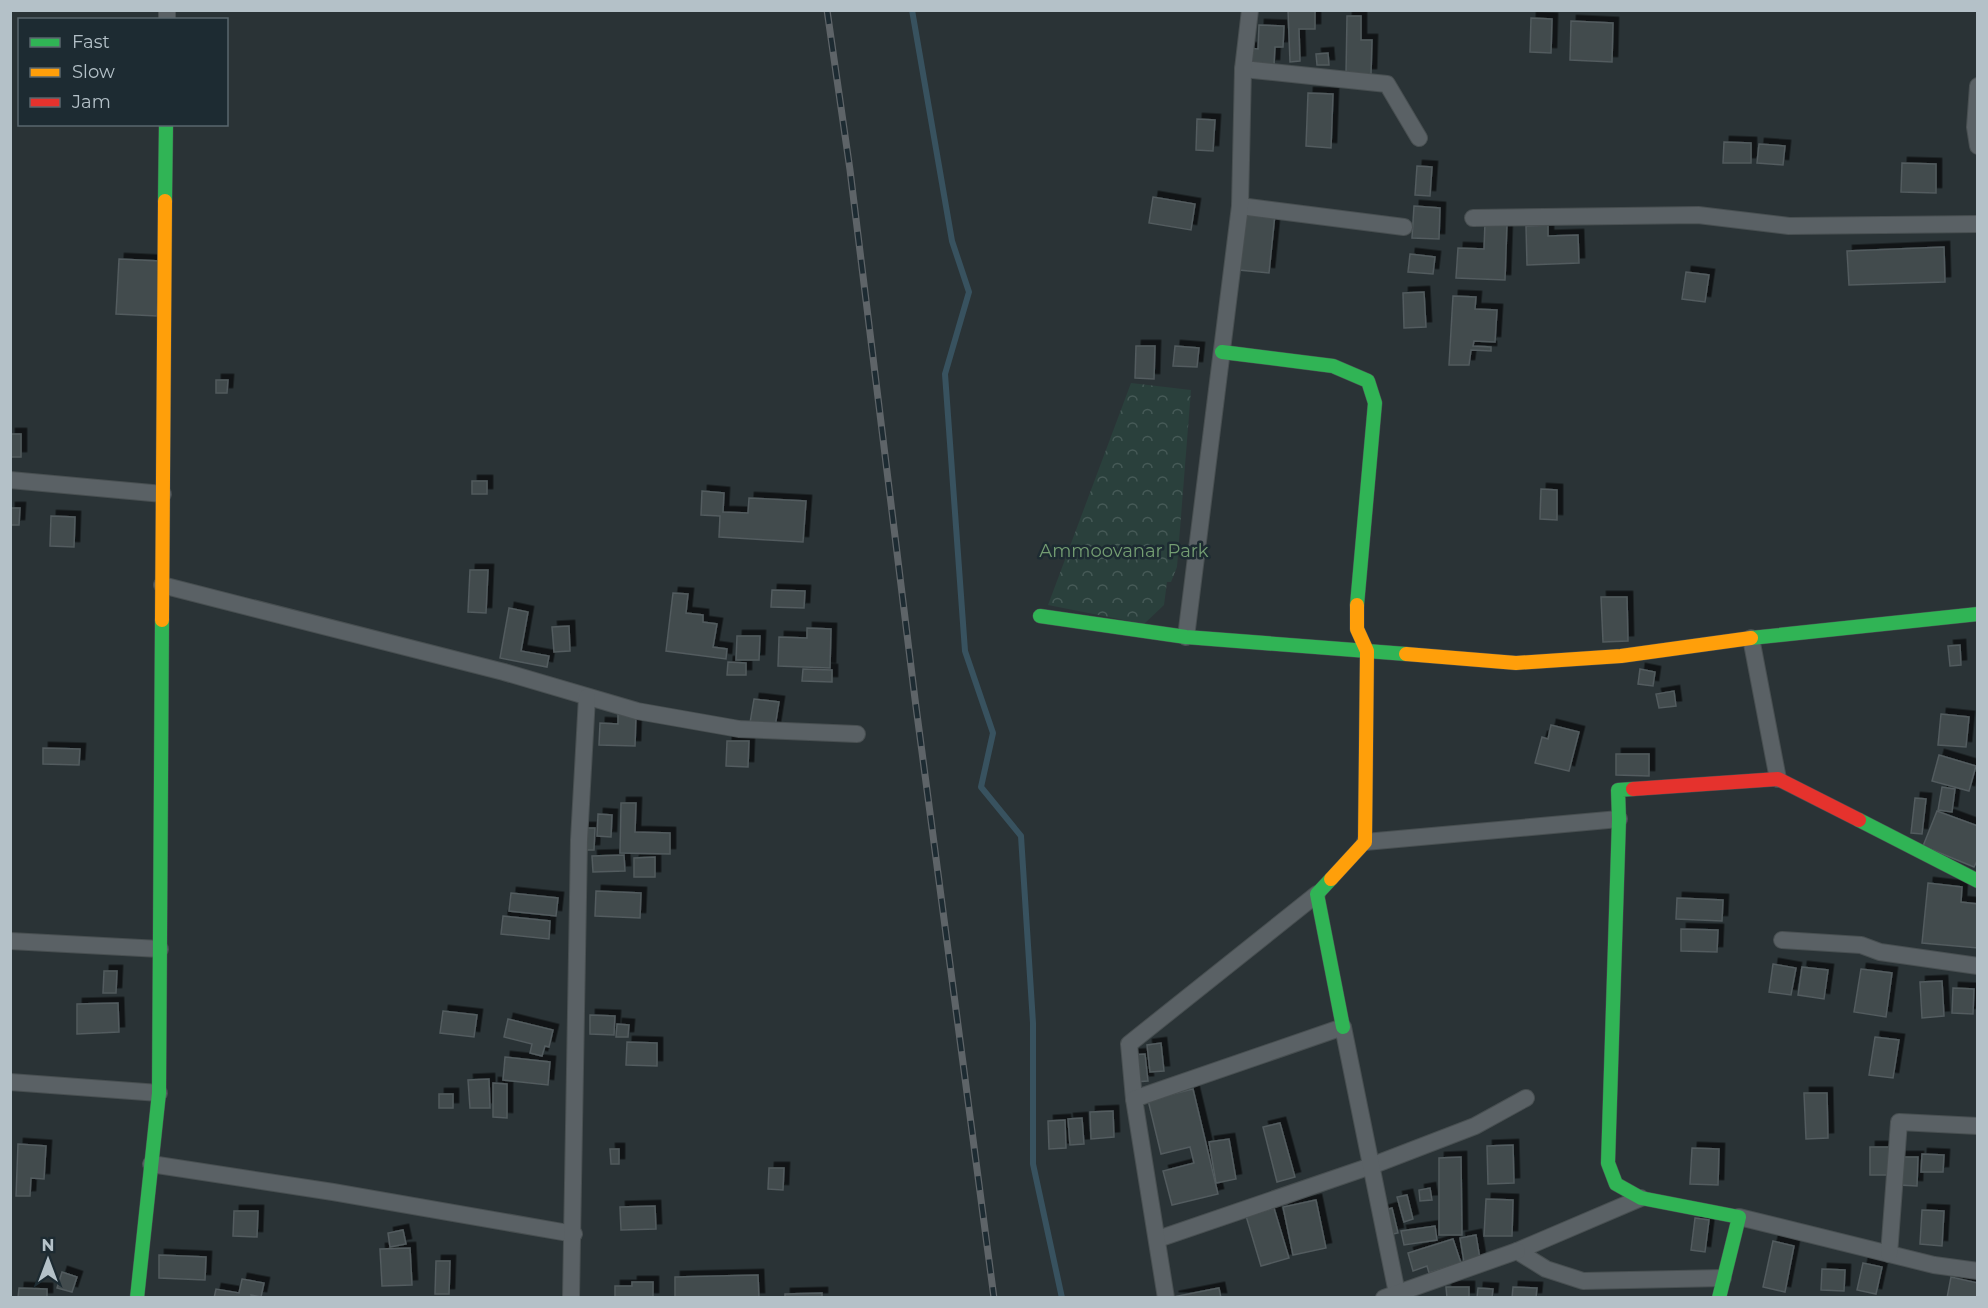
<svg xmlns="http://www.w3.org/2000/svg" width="1988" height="1308" font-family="Montserrat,sans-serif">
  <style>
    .forest { fill: url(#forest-crowns) }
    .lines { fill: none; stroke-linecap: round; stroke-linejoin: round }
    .stream { stroke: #38525f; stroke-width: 6 }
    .building { fill: #434b4e; stroke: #525b5e; stroke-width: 1.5; filter: url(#shadow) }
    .street-casing { stroke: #484f51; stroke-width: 18 }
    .fast-casing { stroke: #484f51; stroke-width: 15 }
    .slow-casing { stroke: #484f51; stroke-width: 15 }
    .jam-casing { stroke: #484f51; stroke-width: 15 }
    .street { stroke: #5a6165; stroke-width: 16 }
    .fast { stroke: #30b455; stroke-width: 14 }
    .slow { stroke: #ff9f0a; stroke-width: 14 }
    .jam { stroke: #e5322d; stroke-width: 14 }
    .rail-casing { stroke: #5e6468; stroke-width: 7 }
    .rail { stroke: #1d2b32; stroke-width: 4.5; stroke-dasharray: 14; stroke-linecap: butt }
    .labels { text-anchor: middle; stroke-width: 5; stroke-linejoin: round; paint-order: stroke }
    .park-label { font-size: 18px; fill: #749d72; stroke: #1d2b32 }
  </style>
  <defs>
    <pattern id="forest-crowns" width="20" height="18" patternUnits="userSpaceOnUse" patternTransform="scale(1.5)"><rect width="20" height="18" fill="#2a403c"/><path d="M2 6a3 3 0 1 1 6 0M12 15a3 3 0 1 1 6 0" fill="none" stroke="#465a57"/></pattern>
    <filter id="shadow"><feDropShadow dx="5.5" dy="-5.5" stdDeviation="0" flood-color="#0009"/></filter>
  </defs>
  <rect width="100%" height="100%" fill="#2a3336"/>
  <path class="forest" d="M1131,383L1191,390L1177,567L1171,582H1167L1164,605L1144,624L1048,605Z"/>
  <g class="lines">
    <path class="stream" d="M912,10L952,241L969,292L945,374L965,651L993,733L981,787L1021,836L1033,1023V1164L1062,1298"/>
  </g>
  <g class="building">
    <path d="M1288,10H1315V29H1299L1300,61L1290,62Z"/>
    <path d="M1347,16H1361V40H1372L1371,74H1346Z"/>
    <path d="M1531,18L1552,19L1551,53L1530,52Z"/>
    <path d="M1571,21L1613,23L1612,62L1570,60Z"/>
    <path d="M1259,25L1284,26L1283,47H1275L1274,65L1249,64V48L1258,49Z"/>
    <path d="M1328,53L1329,65H1317L1316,54Z"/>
    <path d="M1308,93L1333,94L1331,148L1306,146Z"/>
    <path d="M1197,119L1215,120L1213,151L1196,150Z"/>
    <path d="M1724,142L1751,143V163H1723Z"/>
    <path d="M1759,144L1785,146L1783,165L1757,163Z"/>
    <path d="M1902,163L1936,164V193L1901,192Z"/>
    <path d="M1417,166L1432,167L1430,196L1415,195Z"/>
    <path d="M1153,197L1195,204L1191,230L1149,223Z"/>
    <path d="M1414,206L1440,208L1439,239L1412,238Z"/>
    <path d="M1246,211L1275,214L1269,273L1239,270Z"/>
    <path d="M1485,222L1507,223L1505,280L1456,278L1458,248L1484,249Z"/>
    <path d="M1548,225V236L1578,235L1579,263L1527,265L1526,226Z"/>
    <path d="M1944,247L1945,282L1849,285L1847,251Z"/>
    <path d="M1410,254L1435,257L1433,274L1408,272Z"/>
    <path d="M119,259L160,261L157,316L116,314Z"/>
    <path d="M1686,272L1709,275L1705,302L1682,299Z"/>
    <path d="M1424,292L1426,327L1404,328L1403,293Z"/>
    <path d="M1453,296L1476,297L1475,309L1497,310L1495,342L1474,341L1473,346L1491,347V351L1471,350L1469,365H1449Z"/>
    <path d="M1136,346H1155L1154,379L1135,378Z"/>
    <path d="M1175,346L1199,348L1197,367L1173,366Z"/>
    <path d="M216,380H228L227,393H216Z"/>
    <rect x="10" y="434" width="11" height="23"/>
    <rect x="472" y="481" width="15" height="13"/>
    <path d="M1541,489L1557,490V520L1540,519Z"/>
    <path d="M702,491L724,493L723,512L748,513L749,498L806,501L803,542L719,537L720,516L701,515Z"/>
    <path d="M10,508H20L19,525H10Z"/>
    <path d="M51,516L75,517L74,547L50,546Z"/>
    <path d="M470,570H488L486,613L468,612Z"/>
    <path d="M772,590L805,591L804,608L771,607Z"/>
    <path d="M673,593L688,594L686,613L703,615V622L717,624L713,647L727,649L726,659L666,651Z"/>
    <path d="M1601,597H1627L1628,641L1603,642Z"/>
    <path d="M509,608L528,612L521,651L549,656L547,667L500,658Z"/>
    <path d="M569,626L570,651L554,652L552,627Z"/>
    <path d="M807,628L831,629L830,668L778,666L779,637L807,638Z"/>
    <path d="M737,636H760L759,660H736Z"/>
    <path d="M1960,645L1961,665L1950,666L1948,646Z"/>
    <path d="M728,662L746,663V675H727Z"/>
    <path d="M803,669L832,670V682L802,681Z"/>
    <path d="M1640,669L1655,672L1653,686L1638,684Z"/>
    <path d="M1674,691L1676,706L1659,708L1656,694Z"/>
    <path d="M754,699L779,702L775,727L750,723Z"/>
    <path d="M618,714L636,715L635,746L599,745L600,723L618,724Z"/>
    <path d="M1941,714L1969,717L1966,747L1938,745Z"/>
    <path d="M1551,725L1579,732L1569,771L1535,763L1542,737L1548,739Z"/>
    <path d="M727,741H749L748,767L726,766Z"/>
    <path d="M43,748L80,749L79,765L43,764Z"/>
    <path d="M1616,754H1649V776L1616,775Z"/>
    <path d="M1939,755L1976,766L1969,791L1932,781Z"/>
    <path d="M1942,787L1955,789L1952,812L1938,810Z"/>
    <path d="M1915,798L1926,799L1922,834L1911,833Z"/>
    <path d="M621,803H636L635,832L670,833V854L620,853Z"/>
    <path d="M1937,811L1978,826V859L1974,867L1923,846Z"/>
    <path d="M598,814L612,815L611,837L597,836Z"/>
    <path d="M580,828H595L594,850H579Z"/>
    <path d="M624,855L625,871L593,872L592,856Z"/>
    <path d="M655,857V877H634V858Z"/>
    <path d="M1928,883L1962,887L1961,902L1978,904V948L1922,943Z"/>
    <path d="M596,891L641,893L640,918L595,916Z"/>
    <path d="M511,893L558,898L556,916L509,911Z"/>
    <path d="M1677,898L1723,900L1722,921L1676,919Z"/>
    <path d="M503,916L550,921L549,939L501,934Z"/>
    <path d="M1681,929L1718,930L1717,952L1681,951Z"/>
    <path d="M1773,964L1796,968L1791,995L1769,992Z"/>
    <path d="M1802,967L1828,970L1824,999L1798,995Z"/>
    <path d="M1861,969L1892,973L1886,1017L1854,1012Z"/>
    <path d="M104,971H117L116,993H103Z"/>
    <path d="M1942,981L1944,1016L1922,1018L1920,982Z"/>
    <path d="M1953,988L1974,989L1973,1014L1952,1013Z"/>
    <path d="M118,1003L119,1032L77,1034V1004Z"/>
    <path d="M443,1011L477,1015L474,1037L440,1033Z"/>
    <path d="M590,1015L615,1016L614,1035L590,1034Z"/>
    <path d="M508,1019L553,1030L549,1047L545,1046L542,1056L530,1053L532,1044L504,1037Z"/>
    <path d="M617,1024L629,1025L628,1037H616Z"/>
    <path d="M1875,1037L1899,1040L1893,1078L1869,1075Z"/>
    <path d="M627,1042L657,1043V1066L626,1065Z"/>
    <path d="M1161,1043L1164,1071L1150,1072L1147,1045Z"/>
    <path d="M1145,1054L1148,1081L1134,1082L1131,1055Z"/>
    <path d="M505,1057L550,1062L548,1085L503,1080Z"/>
    <path d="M489,1079L490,1108H470L468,1080Z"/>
    <path d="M493,1083L507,1084V1118L493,1117Z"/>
    <path d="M1193,1089L1218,1194L1172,1205L1163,1171L1194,1163L1190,1147L1161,1154L1148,1100Z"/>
    <path d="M1804,1093H1827L1828,1138L1806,1139Z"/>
    <rect x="439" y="1094" width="14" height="14"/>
    <path d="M1113,1111L1114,1137L1091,1139L1090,1112Z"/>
    <path d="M1082,1118L1084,1144L1070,1145L1068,1119Z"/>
    <path d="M1065,1120L1066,1148L1049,1149L1048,1121Z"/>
    <path d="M1280,1123L1295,1177L1277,1182L1263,1127Z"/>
    <path d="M1229,1139L1236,1179L1216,1183L1209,1142Z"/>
    <path d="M18,1144L46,1146L44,1179L31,1178L30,1196H16Z"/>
    <path d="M1513,1145L1514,1183L1488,1184L1487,1146Z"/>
    <path d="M1870,1147H1889L1888,1175H1870Z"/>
    <path d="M1692,1148L1719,1149L1718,1185L1690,1184Z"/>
    <path d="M610,1149H619V1164H611Z"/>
    <path d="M1922,1154L1944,1155L1943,1172H1921Z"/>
    <path d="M1461,1157L1462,1235H1439V1158Z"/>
    <path d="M1899,1157H1918L1917,1186L1899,1185Z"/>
    <path d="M769,1168H784L783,1190L768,1189Z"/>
    <path d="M1430,1188L1432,1200L1420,1201L1419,1190Z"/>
    <path d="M1407,1195L1413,1219L1404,1222L1397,1197Z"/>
    <path d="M1486,1199L1513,1200L1512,1236H1484Z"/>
    <path d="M1316,1200L1326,1248L1293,1255L1283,1207Z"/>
    <path d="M655,1206L656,1229L621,1230L620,1207Z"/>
    <path d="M1274,1208L1289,1258L1261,1266L1246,1216Z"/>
    <path d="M1392,1208L1398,1233L1388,1235L1382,1211Z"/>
    <path d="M1922,1210L1944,1211L1942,1246L1920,1244Z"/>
    <path d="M234,1211H258L257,1237L233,1236Z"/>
    <path d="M1695,1218L1709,1220L1705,1252L1691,1250Z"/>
    <path d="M1435,1226L1437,1240L1404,1245L1401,1231Z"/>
    <path d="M403,1230L406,1244L390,1247L388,1233Z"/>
    <path d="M1476,1235L1480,1259L1464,1262L1460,1238Z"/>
    <path d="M1453,1239L1461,1263L1429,1273L1427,1266L1413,1271L1408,1253Z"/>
    <path d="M1773,1241L1794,1246L1785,1292L1763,1287Z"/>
    <path d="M410,1248L412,1285L382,1286L380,1249Z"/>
    <path d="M159,1255L206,1257L205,1280L159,1278Z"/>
    <path d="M436,1261H450L449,1294H435Z"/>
    <path d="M1863,1263L1882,1267L1876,1294L1857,1290Z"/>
    <path d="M1822,1269L1845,1270L1844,1291L1821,1290Z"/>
    <path d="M62,1272L77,1277L72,1292L57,1288Z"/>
    <path d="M758,1275L759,1298H675V1277Z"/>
    <path d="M1951,1277L1978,1283V1298H1947Z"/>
    <path d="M242,1279L264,1283L261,1297L251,1295V1298H214L216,1289L239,1293Z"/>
    <path d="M632,1282H653V1298H615V1286H632Z"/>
    <path d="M1446,1287H1469V1298H1447Z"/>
    <path d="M1513,1287L1537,1288L1536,1298H1512Z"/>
    <path d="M19,1288L47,1289V1298H18Z"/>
    <path d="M1219,1288L1221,1298L1173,1297Z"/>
    <path d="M1478,1288L1493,1289L1492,1298H1477Z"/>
    <path d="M822,1293V1298H785V1294Z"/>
  </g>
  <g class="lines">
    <defs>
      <g id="street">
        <path d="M167,20V10"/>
        <path d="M1243,69L1387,84L1419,138"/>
        <path d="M1978,86L1975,127L1978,146"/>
        <path d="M1240,206L1404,227"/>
        <path d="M1473,218L1698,215L1789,226L1978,224"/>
        <path d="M10,480L163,494"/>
        <path d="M162,585L504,672L637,711L739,729L857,734"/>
        <path d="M1186,637L1240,206L1243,69L1250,10"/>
        <path d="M1751,638L1778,779"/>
        <path d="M1365,842L1619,819"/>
        <path d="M1782,940L1861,945L1880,952L1978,966"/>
        <path d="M10,941L160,949"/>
        <path d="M10,1082L159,1093"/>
        <path d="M1134,1099L1129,1044L1317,894"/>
        <path d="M151,1164L333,1192L574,1234"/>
        <path d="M1641,1198L1517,1251L1546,1269L1583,1281L1723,1278"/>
        <path d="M1739,1217L1934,1265L1978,1271"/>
        <path d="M1158,1239L1371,1166L1475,1126L1526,1098"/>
        <path d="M1889,1254L1899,1122L1978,1126"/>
        <path d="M571,1298L579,840L587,697"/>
        <path d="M1166,1298L1134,1099L1343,1027L1397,1293"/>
        <path d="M1384,1298L1517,1251"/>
      </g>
      <g id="fast">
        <path d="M165,201L166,124"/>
        <path d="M1222,352L1333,366L1368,381L1375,403L1357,605"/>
        <path d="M1040,616L1186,637L1406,654"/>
        <path d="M1751,638L1978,614"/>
        <path d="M1633,789L1618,790L1619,819L1608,1163L1616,1184L1641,1198L1739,1217L1719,1298"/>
        <path d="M1859,820L1978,881"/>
        <path d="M1331,879L1317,894L1343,1027"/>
        <path d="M137,1298L159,1093L162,620"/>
      </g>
      <g id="slow">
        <path d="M162,620L165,201"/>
        <path d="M1406,654L1516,663L1621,656L1751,638"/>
        <path d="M1331,879L1365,842L1367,651L1357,629V605"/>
      </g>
      <path id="jam" d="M1633,789L1778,779L1859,820"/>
    </defs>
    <use href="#street" class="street-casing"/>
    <use href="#fast" class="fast-casing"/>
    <use href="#slow" class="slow-casing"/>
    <use href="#jam" class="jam-casing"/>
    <use href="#street" class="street"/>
    <use href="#fast" class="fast"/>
    <use href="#slow" class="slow"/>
    <use href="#jam" class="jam"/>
    <defs>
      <path id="rail" d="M827,10L850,170L915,699L994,1298"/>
    </defs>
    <use href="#rail" class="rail-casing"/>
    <use href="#rail" class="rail"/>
  </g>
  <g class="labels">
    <g class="park-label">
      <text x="1124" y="557">Ammoovanar Park</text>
    </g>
  </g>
  <rect width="1988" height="1308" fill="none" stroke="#b4c1c8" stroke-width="24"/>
  <rect x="18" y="18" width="210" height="108" fill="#1d2b32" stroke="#59676e" stroke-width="1.5"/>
  <rect x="30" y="38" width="30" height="9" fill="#30b455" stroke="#59676e" stroke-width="1.5"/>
  <text x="72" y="48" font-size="18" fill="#b4c1c8">Fast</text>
  <rect x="30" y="68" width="30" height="9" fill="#ff9f0a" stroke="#59676e" stroke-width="1.5"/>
  <text x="72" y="78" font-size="18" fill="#b4c1c8">Slow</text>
  <rect x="30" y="98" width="30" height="9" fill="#e5322d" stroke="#59676e" stroke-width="1.5"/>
  <text x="72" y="108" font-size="18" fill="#b4c1c8">Jam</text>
  <g transform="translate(48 1260)" stroke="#1d2b32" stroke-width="4.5" paint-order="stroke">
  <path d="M0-4.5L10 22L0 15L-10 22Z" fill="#b4c1c8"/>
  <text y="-9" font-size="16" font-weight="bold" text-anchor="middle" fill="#b4c1c8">N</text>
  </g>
</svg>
